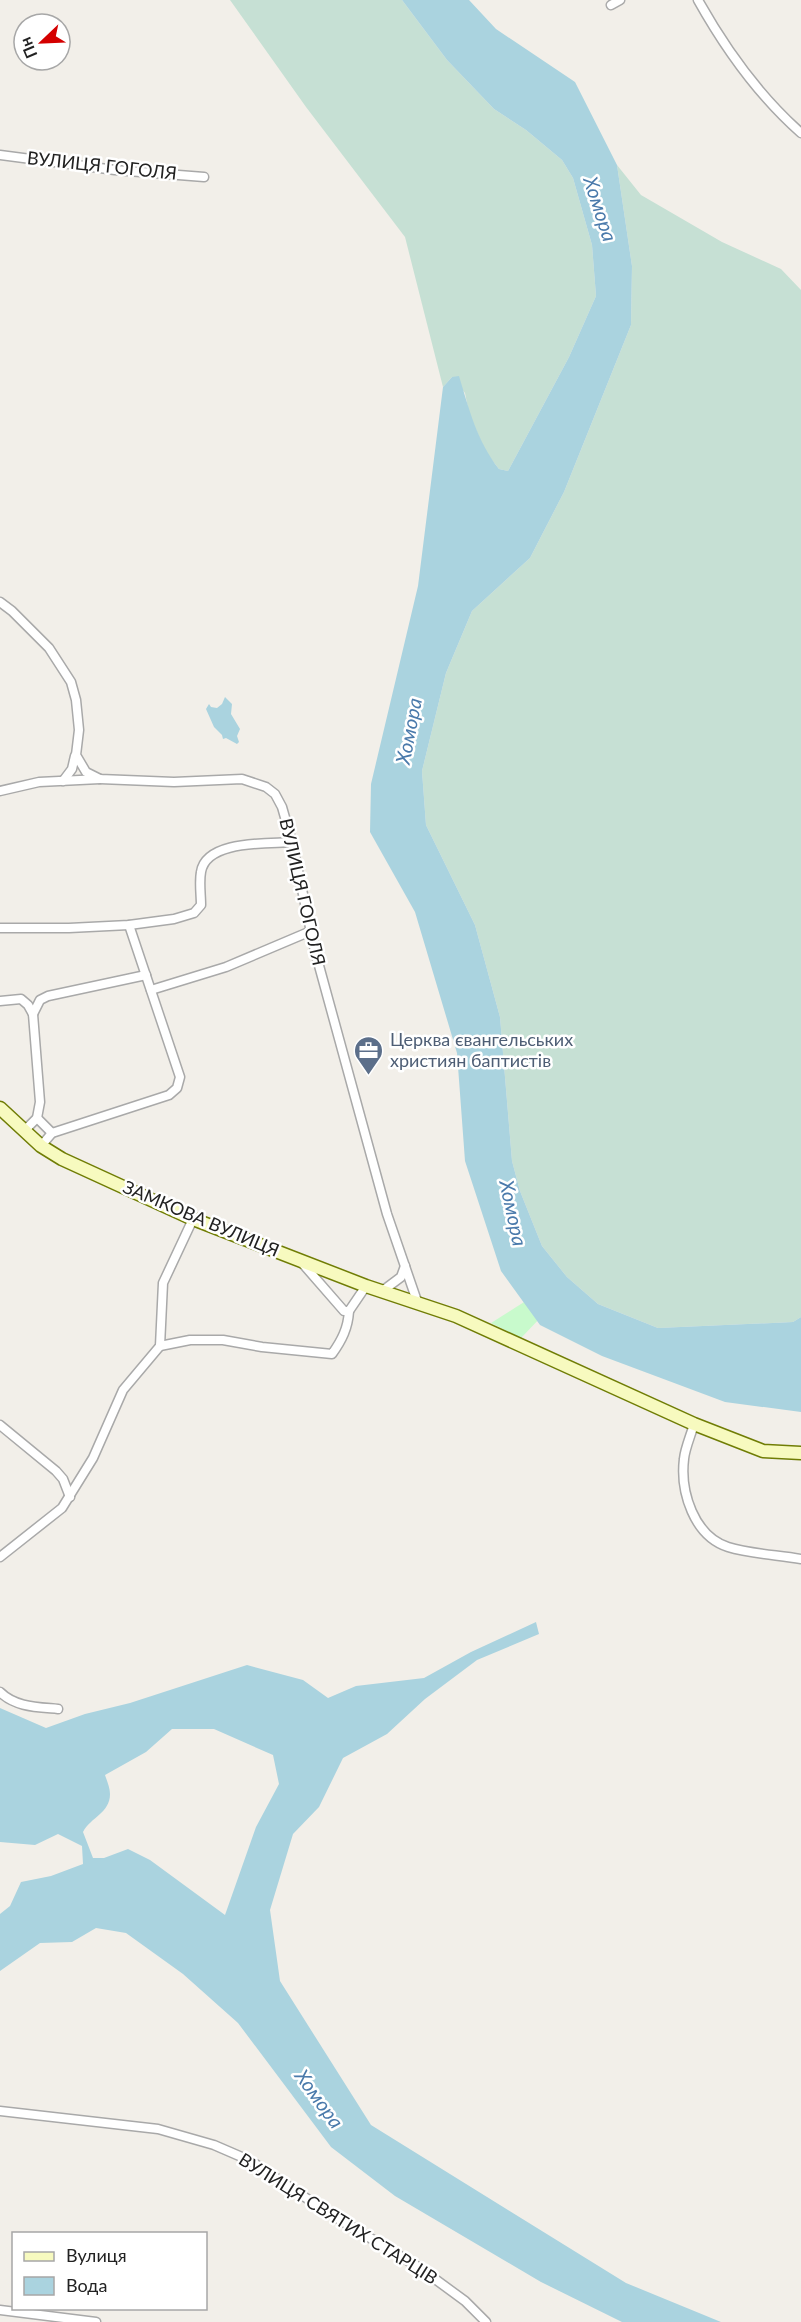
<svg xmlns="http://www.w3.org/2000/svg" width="801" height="2322" font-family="Lato,sans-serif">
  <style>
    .wetland { fill: #c6e0d4 }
    .park { fill: #c8facc }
    .water { fill: #aad3df; fill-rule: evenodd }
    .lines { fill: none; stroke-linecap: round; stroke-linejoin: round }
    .street-casing { stroke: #a9a9a9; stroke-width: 11 }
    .secondary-casing { stroke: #707d05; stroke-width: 15 }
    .street { stroke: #fff; stroke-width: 8 }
    .secondary { stroke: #f7fabf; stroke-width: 12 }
    .labels { text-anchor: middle; stroke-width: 5; stroke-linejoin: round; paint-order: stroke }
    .street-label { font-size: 18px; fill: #222; stroke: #fff }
    .service-label { font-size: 18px; fill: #4e5e75; stroke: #fff; text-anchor: start }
    .water-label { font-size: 20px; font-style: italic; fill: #4a7aab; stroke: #fff }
  </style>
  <rect width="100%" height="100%" fill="#f2efe9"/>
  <g class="wetland">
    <path d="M230,0H402L447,60L494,109L526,130L562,160L573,178L592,245L596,296L569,357L508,471L499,469L485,451L469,413L465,393L452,377L443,387L405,237L306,107Z"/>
    <path d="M617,165L641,195L722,242L781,269L801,290V1317L793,1322L658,1328L598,1304L567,1277L542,1246L520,1191L512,1161L500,1017L475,925L426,825L422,771L446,673L472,611L530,558L564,492L631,325L632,266Z"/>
  </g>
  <path class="park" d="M532,1297L543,1315L521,1338L491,1323Z"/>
  <g class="water">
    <path d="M402,0H469L496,29L575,82L617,165L632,266L631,325L564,492L530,558L472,611L446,673L422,771L426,825L475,925L500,1017L512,1161L520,1191L542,1246L567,1277L598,1304L658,1328L793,1322L801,1317V1412L725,1402L602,1356L540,1325L501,1271L465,1161L457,1053L415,912L370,832L371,784L418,586L443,387L452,377L459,376C469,409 477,441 499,469L508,471L569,357L596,296L592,245L573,178L562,160L526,130L494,109L447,60Z"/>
    <path d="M225,697L232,704L231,714L240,729L237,736L239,742L237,744L226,738L223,739L222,735L214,727L206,709L209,704L211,707L217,708L222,704Z"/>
    <path d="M536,1622L539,1634L477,1660L425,1699L387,1734L343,1758L319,1807L293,1834L270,1910L280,1981L371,2125L626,2283L721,2322H622L541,2282L395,2196L331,2147L238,2023L183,1974L126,1933L96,1928L72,1942L40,1943L0,1971V1914L10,1906L21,1882L51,1876L83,1864L82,1846L58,1834L35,1845L0,1842V1708L46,1728L85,1714L130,1703L247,1665L303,1680L328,1698L356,1686L424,1678L471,1652ZM172,1729H214L273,1755L279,1784L256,1827L225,1915L150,1860L128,1849L104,1858H93L83,1832C91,1817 110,1813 110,1794C110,1788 107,1781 105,1775L146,1752Z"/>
  </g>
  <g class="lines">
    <defs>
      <g id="street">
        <path d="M698,0C726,50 758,95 801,133"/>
        <path d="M611,5L620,0"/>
        <path d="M0,155L115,170L204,177"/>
        <path d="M0,602L12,611L49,648L71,682L76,700L79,730L76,755L86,772L100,779L174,782L242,779L266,787L275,794L282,807L292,842L315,951L387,1214L418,1304"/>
        <path d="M63,781L72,769L75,756"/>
        <path d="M0,791L39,782L100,779"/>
        <path d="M0,928H69L129,925L174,919L194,913L201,905C201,895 199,882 201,872C206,840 267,844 292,842"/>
        <path d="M151,990L226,967L311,931"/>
        <path d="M0,1001L21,999L28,1005L33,1014L40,1102L37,1118L24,1131"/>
        <path d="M33,1014L40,1000L48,996L146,975"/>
        <path d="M37,1118L52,1133"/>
        <path d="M41,1146L52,1133L169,1095L177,1088L180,1077L129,925"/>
        <path d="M303,1264L344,1311H349L366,1286"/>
        <path d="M381,1292L401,1277L405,1266"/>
        <path d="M160,1346L190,1340H223L262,1347L332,1354C342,1340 348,1328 349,1311"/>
        <path d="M694,1424C691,1435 685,1448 684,1459C680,1492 694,1536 728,1547C751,1554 778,1555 801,1559"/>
        <path d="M0,1425L56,1471L63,1479L70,1497"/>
        <path d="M0,1557L62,1508L93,1458L123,1390L160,1346L163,1283L193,1219"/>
        <path d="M0,1692C15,1707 37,1707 58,1709"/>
        <path d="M0,2111L158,2129L214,2145L251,2161L327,2212L420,2268L465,2301L486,2322"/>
        <path d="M0,2310L96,2322"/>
      </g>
      <path id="secondary" d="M0,1108L41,1146L62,1159L193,1219L366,1286L456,1316L694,1424L763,1451L801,1453"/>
    </defs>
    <use href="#street" class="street-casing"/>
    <use href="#secondary" class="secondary-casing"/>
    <use href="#street" class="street"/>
    <use href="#secondary" class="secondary"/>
  </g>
  <defs>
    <symbol id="office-pin" viewBox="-11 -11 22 30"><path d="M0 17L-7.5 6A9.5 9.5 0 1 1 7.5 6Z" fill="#5c6f8a" stroke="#fff"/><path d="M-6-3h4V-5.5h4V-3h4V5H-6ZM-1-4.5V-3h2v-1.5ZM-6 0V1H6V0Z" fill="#fff"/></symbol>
  </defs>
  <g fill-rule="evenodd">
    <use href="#office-pin" x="352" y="1034" width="33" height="45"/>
  </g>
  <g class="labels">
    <g class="street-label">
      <text transform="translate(102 166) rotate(6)" y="6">ВУЛИЦЯ ГОГОЛЯ</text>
      <text transform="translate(302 892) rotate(77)" y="6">ВУЛИЦЯ ГОГОЛЯ</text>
      <text transform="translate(201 1219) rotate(23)" y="6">ЗАМКОВА ВУЛИЦЯ</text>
      <text transform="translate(338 2219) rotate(32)" y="6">ВУЛИЦЯ СВЯТИХ СТАРЦІВ</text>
    </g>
    <g class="service-label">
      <text x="390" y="1046">Церква євангельських<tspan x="390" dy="21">християн баптистів</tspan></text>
    </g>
    <g class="water-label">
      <text transform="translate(600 209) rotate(72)" y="7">Хомора</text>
      <text transform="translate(409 731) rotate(-79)" y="7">Хомора</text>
      <text transform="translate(513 1213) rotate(78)" y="7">Хомора</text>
      <text transform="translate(319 2099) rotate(54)" y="7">Хомора</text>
    </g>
  </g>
  <rect x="12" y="2232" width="195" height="78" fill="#ffffff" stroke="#a7a7a7" stroke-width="1.5"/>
  <rect x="24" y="2252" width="30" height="9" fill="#f7fabf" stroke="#a7a7a7" stroke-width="1.5"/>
  <text x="66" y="2262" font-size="18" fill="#222222">Вулиця</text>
  <rect x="24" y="2277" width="30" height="18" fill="#aad3df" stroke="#a7a7a7" stroke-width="1.5"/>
  <text x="66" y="2292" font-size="18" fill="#222222">Вода</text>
  <g transform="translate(42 42) rotate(247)"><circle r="28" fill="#ffffff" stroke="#a7a7a7" stroke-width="1.5"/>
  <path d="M0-4.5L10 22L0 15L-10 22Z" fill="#d40000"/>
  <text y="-9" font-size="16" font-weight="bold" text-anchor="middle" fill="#222222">Пн</text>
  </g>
</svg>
